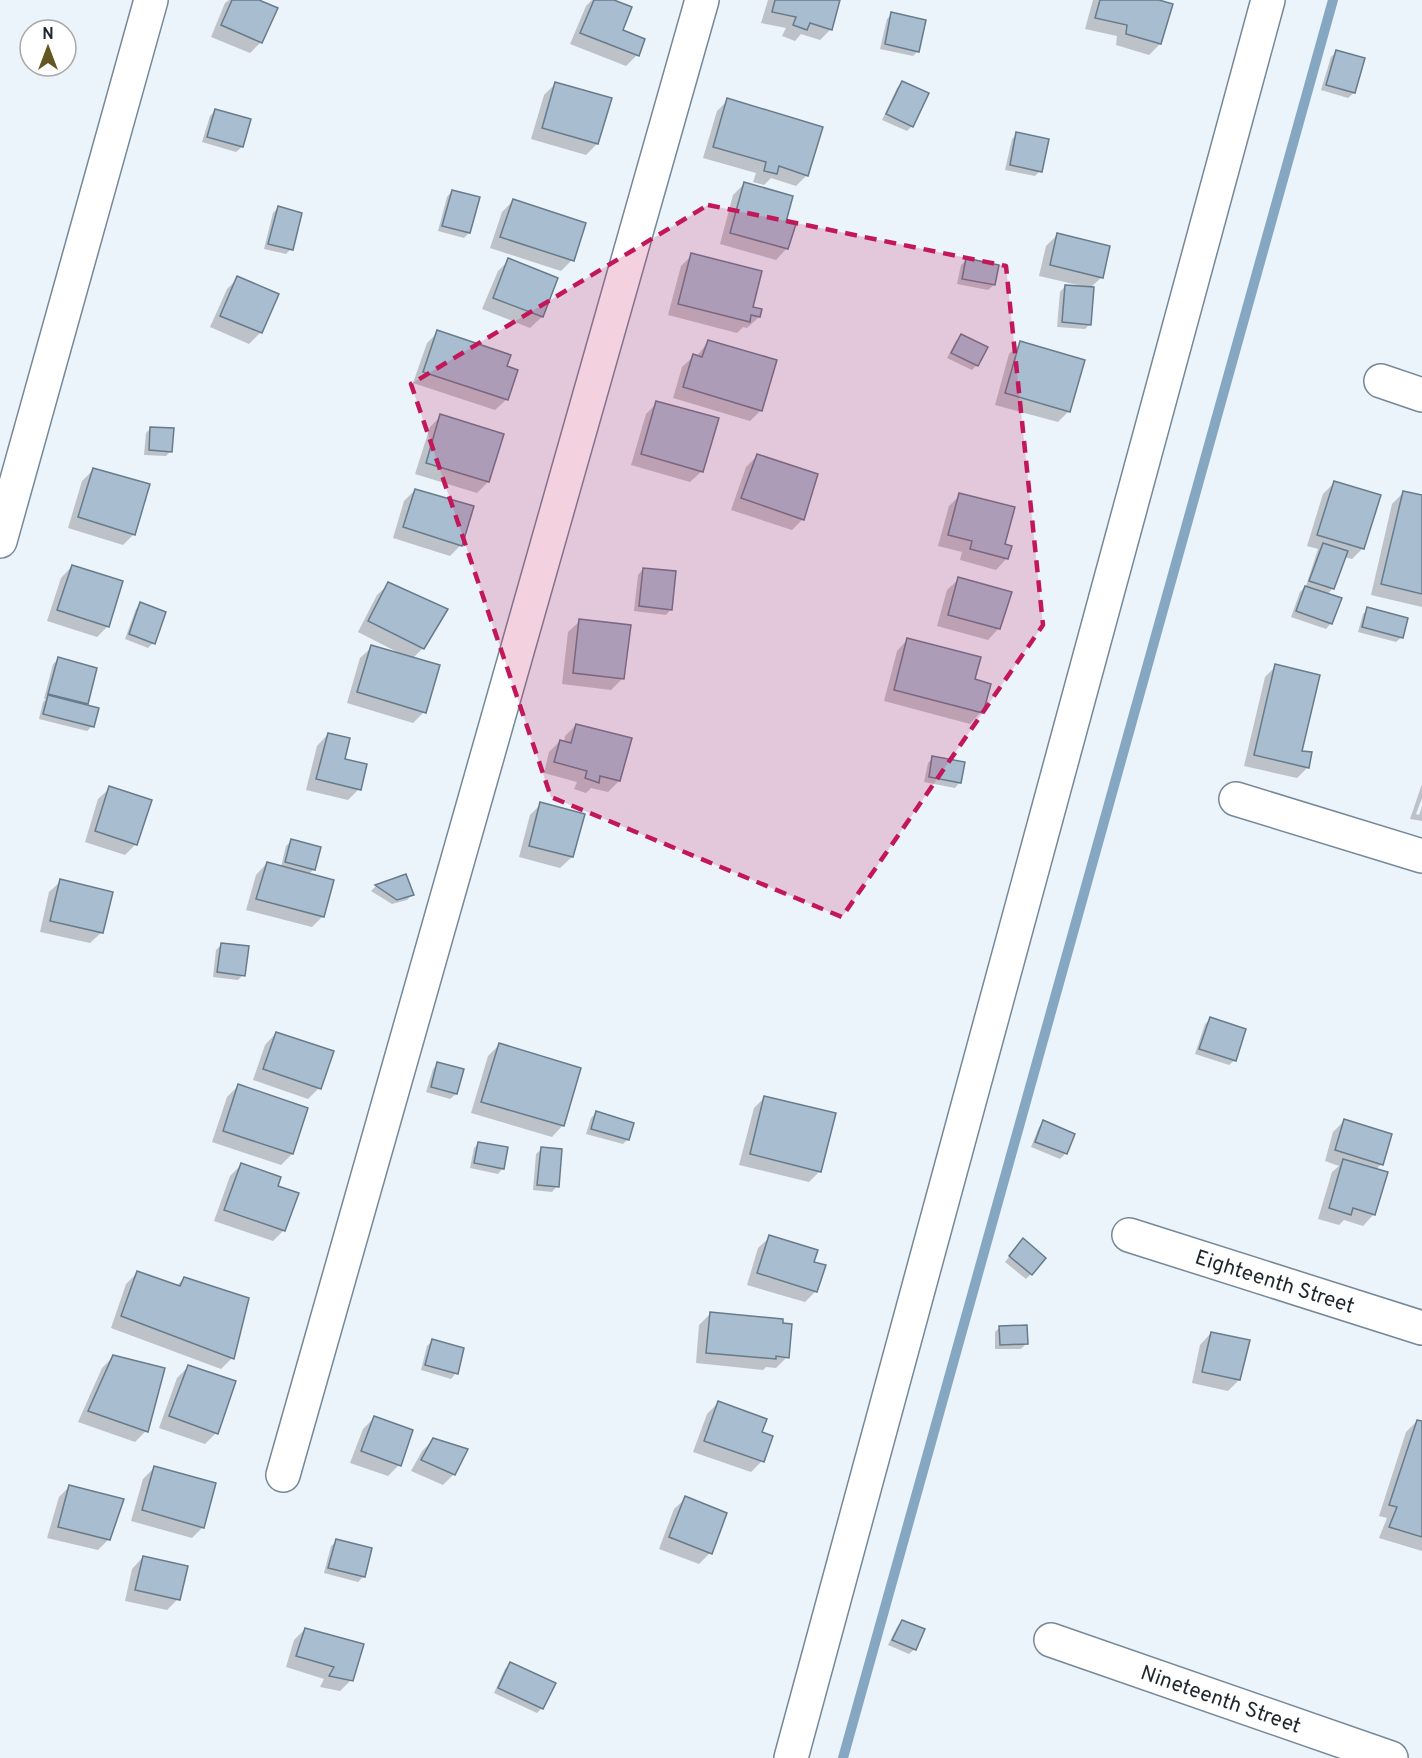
<svg xmlns="http://www.w3.org/2000/svg" width="1422" height="1758" font-family="Overpass,sans-serif">
  <style>
    .shadow { fill: #0003 }
    .lines { fill: none; stroke-linecap: round; stroke-linejoin: round }
    .stream { stroke: #86a7c1; stroke-width: 10 }
    .building { fill: #a8bdcf; stroke: #677b8b; stroke-width: 1.5 }
    .street-casing { stroke: #758899; stroke-width: 36 }
    .street { stroke: #fff; stroke-width: 33 }
    .marked { fill: #c2185b; fill-opacity: 0.2; stroke: #c2185b; stroke-width: 4.5; stroke-dasharray: 12 8; stroke-linejoin: round }
    .labels { text-anchor: middle; stroke-width: 6; stroke-linejoin: round; paint-order: stroke }
    .street-label { font-size: 21px; fill: #1f272d; stroke: #fff }
  </style>
  <rect width="100%" height="100%" fill="#ebf3fb"/>
  <g class="shadow">
    <path d="M229,0H255L261,42L250,53L211,37L225,3Z"/>
    <path d="M592,0H610L621,31L637,55L626,66L570,44L586,6Z"/>
    <path d="M768,0H839L831,29L820,40L801,34L795,41L782,36L786,28L761,23Z"/>
    <path d="M1093,0H1154L1160,44L1149,55L1116,45L1117,36L1085,29Z"/>
    <path d="M892,14L918,51L913,56L880,49L887,19Z"/>
    <path d="M1336,52L1354,93L1348,98L1321,90L1331,57Z"/>
    <path d="M902,82L912,126L907,131L882,120L897,88Z"/>
    <path d="M556,83L597,144L586,155L531,139L544,95Z"/>
    <path d="M728,100L807,175L796,186L771,178L764,185L753,182L756,173L703,158L717,111Z"/>
    <path d="M216,110L250,120L242,147L236,152L202,142L210,116Z"/>
    <path d="M1017,134L1040,171L1035,176L1005,170L1012,139Z"/>
    <path d="M744,184L787,248L776,260L720,244L733,195Z"/>
    <path d="M452,191L469,233L464,238L438,231L447,197Z"/>
    <path d="M513,201L572,260L561,271L490,248L502,212Z"/>
    <path d="M278,208L291,249L286,254L264,249L273,213Z"/>
    <path d="M1057,235L1102,277L1090,288V324L1085,329L1057,327L1060,292L1065,286L1082,288V286L1039,276L1046,246Z"/>
    <path d="M692,255L759,317L747,328L743,327L737,333L668,315L681,266Z"/>
    <path d="M509,260L556,279L542,317L530,328L482,309L498,271Z"/>
    <path d="M967,260L994,285L988,290L957,284L961,265Z"/>
    <path d="M238,278L277,295L261,332L249,344L210,327L227,289Z"/>
    <path d="M438,332L505,367L507,399L495,410L413,383L427,343Z"/>
    <path d="M962,336L977,365L972,370L947,358L956,341Z"/>
    <path d="M708,342L761,410L750,421L673,398L682,367L694,356L696,357Z"/>
    <path d="M1021,343L1069,411L1058,422L995,405L1009,354Z"/>
    <path d="M657,403L702,471L690,482L631,465L646,414Z"/>
    <path d="M441,416L488,482L477,493L415,474L430,427Z"/>
    <path d="M151,428L171,451L166,456L144,455L146,433Z"/>
    <path d="M757,456L803,519L792,530L731,510L746,467Z"/>
    <path d="M94,469L134,534L123,545L68,528L82,481Z"/>
    <path d="M1335,482L1363,548L1352,559L1344,557L1333,588L1327,595L1331,623L1326,629L1291,617L1300,592L1306,586L1318,549L1307,546L1323,494Z"/>
    <path d="M415,490L461,545L450,556L393,538L404,501Z"/>
    <path d="M1403,493L1422,497V607L1371,595L1392,504Z"/>
    <path d="M960,495L1007,558L996,570L960,560L962,552L938,546L949,506Z"/>
    <path d="M72,566L108,626L97,637L47,621L61,578Z"/>
    <path d="M643,569L671,609L666,615L634,611L638,575Z"/>
    <path d="M959,579L999,628L988,640L937,626L947,590Z"/>
    <path d="M389,584L423,648L412,659L424,712L413,723L347,703L360,658L372,647L401,654L358,632L377,595Z"/>
    <path d="M141,604L153,643L148,648L125,639L136,609Z"/>
    <path d="M1368,609L1402,637L1396,642L1358,632L1363,614Z"/>
    <path d="M580,621L622,679L611,690L562,684L568,632Z"/>
    <path d="M908,639L973,680L981,712L970,724L884,701L897,651Z"/>
    <path d="M59,659L86,703L84,706L92,726L87,731L39,719L43,702L46,699H44L53,664Z"/>
    <path d="M1276,666L1300,752L1308,767L1297,778L1244,766L1265,677Z"/>
    <path d="M576,725L619,781L608,792L591,788L586,793L574,789L577,782L544,773L549,752L560,741L564,742L565,736Z"/>
    <path d="M328,734L359,789L348,800L306,790L317,746Z"/>
    <path d="M933,758L960,782L955,788L924,782L928,763Z"/>
    <path d="M1422,784V798L1416,814L1419,815L1422,807V821L1410,819Z"/>
    <path d="M110,788L136,844L125,855L85,842L98,799Z"/>
    <path d="M541,804L572,857L560,868L519,857L530,815Z"/>
    <path d="M291,841L314,869L309,874L323,916L312,927L246,910L256,875L267,863L281,867L286,846Z"/>
    <path d="M405,876L412,895L407,900L392,904L371,891L376,886Z"/>
    <path d="M61,881L102,932L90,943L40,932L49,892Z"/>
    <path d="M221,945L243,975L238,980L213,977L216,950Z"/>
    <path d="M1211,1019L1235,1060L1229,1065L1195,1054L1205,1024Z"/>
    <path d="M276,1033L319,1088L308,1099L253,1080L265,1045Z"/>
    <path d="M499,1045L563,1125L552,1137L471,1113L488,1056Z"/>
    <path d="M438,1063L456,1094L450,1099L426,1092L433,1069Z"/>
    <path d="M238,1086L292,1154L281,1165L212,1142L227,1097Z"/>
    <path d="M765,1097L820,1171L809,1182L739,1165L754,1108Z"/>
    <path d="M596,1113L628,1139L623,1144L586,1134L591,1118Z"/>
    <path d="M1344,1121L1381,1164L1376,1170L1374,1214L1363,1226L1344,1220L1339,1225L1318,1219L1332,1172L1339,1166L1325,1161L1333,1132Z"/>
    <path d="M1044,1122L1073,1134L1065,1154L1060,1159L1031,1147L1039,1127Z"/>
    <path d="M479,1143L503,1168L498,1174L470,1168L474,1148Z"/>
    <path d="M542,1149L557,1186L552,1192L533,1190L536,1154Z"/>
    <path d="M241,1165L276,1187L284,1230L273,1241L214,1221L230,1176Z"/>
    <path d="M770,1237L812,1263L816,1291L805,1302L747,1285L758,1248Z"/>
    <path d="M1018,1246L1031,1274L1026,1279L1005,1262Z"/>
    <path d="M137,1273L176,1287L184,1278L232,1358L221,1369L111,1328L126,1284Z"/>
    <path d="M710,1314L787,1357L776,1368L766,1367L763,1370L696,1363L699,1325Z"/>
    <path d="M1000,1327L1027,1343L1021,1349H995V1332Z"/>
    <path d="M1211,1333L1239,1380L1228,1391L1192,1383L1200,1345Z"/>
    <path d="M432,1341L456,1373L451,1379L421,1370L427,1346Z"/>
    <path d="M113,1357L146,1431L135,1442L78,1422L102,1368Z"/>
    <path d="M188,1367L216,1433L205,1444L159,1428L177,1378Z"/>
    <path d="M718,1403L761,1433L762,1461L751,1472L693,1452L707,1414Z"/>
    <path d="M374,1418L399,1465L388,1476L350,1463L363,1429Z"/>
    <path d="M1417,1421L1422,1423V1551L1379,1538L1387,1518L1379,1516L1406,1432Z"/>
    <path d="M433,1440L454,1474L443,1485L411,1471L422,1451Z"/>
    <path d="M154,1468L203,1527L192,1538L131,1521L143,1479Z"/>
    <path d="M70,1486L109,1539L98,1550L47,1538L59,1497Z"/>
    <path d="M686,1498L710,1553L699,1564L659,1549L674,1509Z"/>
    <path d="M337,1541L364,1576L358,1582L324,1573L331,1546Z"/>
    <path d="M143,1557L178,1599L167,1610L125,1601L132,1569Z"/>
    <path d="M902,1621L915,1649L909,1654L888,1645L897,1627Z"/>
    <path d="M305,1629L351,1680L340,1691L320,1687L324,1679L286,1667L294,1640Z"/>
    <path d="M510,1664L542,1708L537,1713L494,1693L505,1669Z"/>
  </g>
  <g class="lines">
    <path class="stream" d="M843,1758L1333,0"/>
  </g>
  <g class="building">
    <path d="M232,0H259L278,8L262,43L221,25Z"/>
    <path d="M594,0H614L632,7L623,30L645,39L639,56L580,33Z"/>
    <path d="M775,0H840L832,30L810,23L807,30L793,25L796,17L772,12Z"/>
    <path d="M1100,0H1159L1173,4L1161,44L1126,34L1127,25L1095,18Z"/>
    <path d="M891,12L926,20L919,52L885,44Z"/>
    <path d="M1336,50L1365,58L1355,93L1326,85Z"/>
    <path d="M902,81L929,93L913,127L886,114Z"/>
    <path d="M555,82L612,98L598,144L542,128Z"/>
    <path d="M727,98L823,127L808,176L779,166L777,174L764,171L766,162L713,147Z"/>
    <path d="M215,109L251,119L243,147L207,137Z"/>
    <path d="M1016,132L1049,139L1042,172L1010,165Z"/>
    <path d="M744,182L793,196L786,222L796,224L788,249L730,233Z"/>
    <path d="M452,190L480,197L470,233L442,226Z"/>
    <path d="M513,199L586,223L574,261L500,237Z"/>
    <path d="M278,206L302,213L293,250L268,244Z"/>
    <path d="M1057,233L1110,246L1103,278L1050,265Z"/>
    <path d="M691,253L762,271L753,307L762,309L760,317L751,315L750,322L678,304Z"/>
    <path d="M508,258L558,278L543,317L493,298Z"/>
    <path d="M966,258L999,265L995,285L962,279Z"/>
    <path d="M237,276L279,294L262,333L220,316Z"/>
    <path d="M1065,285L1094,287L1091,325L1062,322Z"/>
    <path d="M437,330L511,355L507,366L518,370L508,400L423,372Z"/>
    <path d="M961,334L988,347L978,366L951,353Z"/>
    <path d="M708,340L777,360L762,411L683,387L693,354L702,357Z"/>
    <path d="M1020,341L1085,360L1070,412L1005,393Z"/>
    <path d="M656,401L719,418L703,472L641,454Z"/>
    <path d="M440,414L504,434L489,482L426,463Z"/>
    <path d="M150,427L174,428L172,452L149,450Z"/>
    <path d="M757,454L818,474L804,520L741,498Z"/>
    <path d="M93,468L150,484L135,535L78,517Z"/>
    <path d="M1334,481L1381,495L1364,549L1317,535Z"/>
    <path d="M415,489L474,506L462,546L403,527Z"/>
    <path d="M1403,491L1422,495V594L1381,584Z"/>
    <path d="M959,493L1015,507L1005,544L1012,546L1008,559L970,549L972,541L948,535Z"/>
    <path d="M1323,543L1348,551L1334,589L1309,581Z"/>
    <path d="M72,565L123,581L109,627L57,610Z"/>
    <path d="M643,568L676,571L672,610L639,606Z"/>
    <path d="M958,577L1012,592L1000,629L948,615Z"/>
    <path d="M388,582L448,609L424,649L368,621Z"/>
    <path d="M1305,586L1342,598L1332,624L1296,611Z"/>
    <path d="M140,602L166,612L155,644L129,634Z"/>
    <path d="M1367,607L1408,618L1403,638L1362,627Z"/>
    <path d="M579,619L631,625L624,679L573,673Z"/>
    <path d="M907,638L981,657L975,679L991,684L983,713L894,690Z"/>
    <path d="M371,645L440,665L426,713L357,692Z"/>
    <path d="M58,657L97,668L88,704L48,694Z"/>
    <path d="M1275,664L1320,675L1302,751L1312,752L1309,768L1254,755Z"/>
    <path d="M48,695L99,708L94,727L43,714Z"/>
    <path d="M576,724L632,738L620,781L600,776L599,783L585,778L587,771L554,762L560,740L571,743Z"/>
    <path d="M328,733L350,738L345,759L367,764L361,790L316,779Z"/>
    <path d="M932,756L965,762L961,783L929,777Z"/>
    <path d="M109,786L152,800L137,845L95,831Z"/>
    <path d="M540,802L585,814L573,857L529,846Z"/>
    <path d="M291,839L321,847L315,870L285,862Z"/>
    <path d="M267,862L334,880L324,917L256,899Z"/>
    <path d="M406,874L414,895L397,900L375,885Z"/>
    <path d="M60,879L113,892L103,933L50,921Z"/>
    <path d="M221,943L249,946L245,976L217,972Z"/>
    <path d="M1210,1017L1246,1029L1236,1061L1199,1049Z"/>
    <path d="M276,1032L334,1051L321,1089L263,1069Z"/>
    <path d="M499,1043L581,1068L564,1126L481,1102Z"/>
    <path d="M437,1062L464,1069L457,1094L431,1087Z"/>
    <path d="M238,1084L308,1108L293,1154L223,1131Z"/>
    <path d="M764,1096L836,1113L821,1172L750,1154Z"/>
    <path d="M596,1111L634,1123L629,1140L591,1129Z"/>
    <path d="M1344,1119L1392,1134L1383,1165L1335,1150Z"/>
    <path d="M1043,1120L1075,1134L1067,1154L1035,1142Z"/>
    <path d="M478,1142L508,1147L504,1169L474,1163Z"/>
    <path d="M541,1147L562,1149L559,1187L537,1185Z"/>
    <path d="M1343,1159L1388,1172L1375,1215L1353,1208L1351,1215L1329,1208Z"/>
    <path d="M241,1163L281,1177L278,1186L299,1193L285,1231L224,1210Z"/>
    <path d="M769,1235L818,1250L814,1262L826,1265L817,1292L757,1273Z"/>
    <path d="M1023,1238L1046,1258L1032,1275L1009,1256Z"/>
    <path d="M137,1271L180,1286L184,1277L249,1298L234,1359L121,1316Z"/>
    <path d="M710,1312L783,1319V1323L792,1324L789,1358L776,1356V1359L706,1353Z"/>
    <path d="M1027,1325L1028,1344L1000,1345L999,1326Z"/>
    <path d="M1211,1332L1250,1340L1240,1380L1202,1372Z"/>
    <path d="M432,1339L464,1348L458,1374L425,1365Z"/>
    <path d="M113,1355L165,1368L148,1432L88,1411Z"/>
    <path d="M188,1365L236,1381L218,1434L169,1416Z"/>
    <path d="M718,1401L767,1419L762,1432L773,1436L764,1462L704,1441Z"/>
    <path d="M374,1416L413,1430L401,1466L361,1451Z"/>
    <path d="M1417,1420L1422,1421V1537L1389,1527L1397,1507L1389,1505Z"/>
    <path d="M433,1438L468,1449L455,1475L421,1460Z"/>
    <path d="M154,1466L216,1483L204,1528L142,1510Z"/>
    <path d="M69,1485L124,1499L110,1540L58,1527Z"/>
    <path d="M685,1496L727,1513L712,1554L669,1537Z"/>
    <path d="M336,1539L372,1548L365,1577L328,1568Z"/>
    <path d="M143,1556L188,1566L180,1600L135,1590Z"/>
    <path d="M902,1620L925,1629L916,1650L892,1640Z"/>
    <path d="M305,1628L364,1644L353,1681L329,1676L334,1667L296,1656Z"/>
    <path d="M510,1662L556,1683L543,1709L498,1688Z"/>
  </g>
  <g class="lines">
    <defs>
      <g id="street">
        <path d="M1381,381L1422,395"/>
        <path d="M0,541L151,0"/>
        <path d="M1236,799L1422,856"/>
        <path id="s1" d="M1129,1235L1422,1328"/>
        <path d="M283,1475L702,0"/>
        <path id="s2" d="M1051,1640L1391,1758"/>
        <path d="M791,1758L1268,0"/>
      </g>
    </defs>
    <use href="#street" class="street-casing"/>
    <use href="#street" class="street"/>
  </g>
  <path class="marked" d="M708,205L1006,266L1043,625L842,917L551,797L411,384Z"/>
  <g class="labels">
    <g class="street-label">
      <text dy="7" stroke="none"><textPath href="#s1" startOffset="153">Eighteenth Street</textPath></text>
      <text dy="7" stroke="none"><textPath href="#s2" startOffset="180">Nineteenth Street</textPath></text>
    </g>
  </g>
  <g transform="translate(48 48)"><circle r="28" fill="#ffffff" stroke="#a5a9ab" stroke-width="1.5"/>
  <path d="M0-4.5L10 22L0 15L-10 22Z" fill="#645724"/>
  <text y="-9" font-size="16" font-weight="bold" text-anchor="middle" fill="#1f272d">N</text>
  </g>
</svg>
